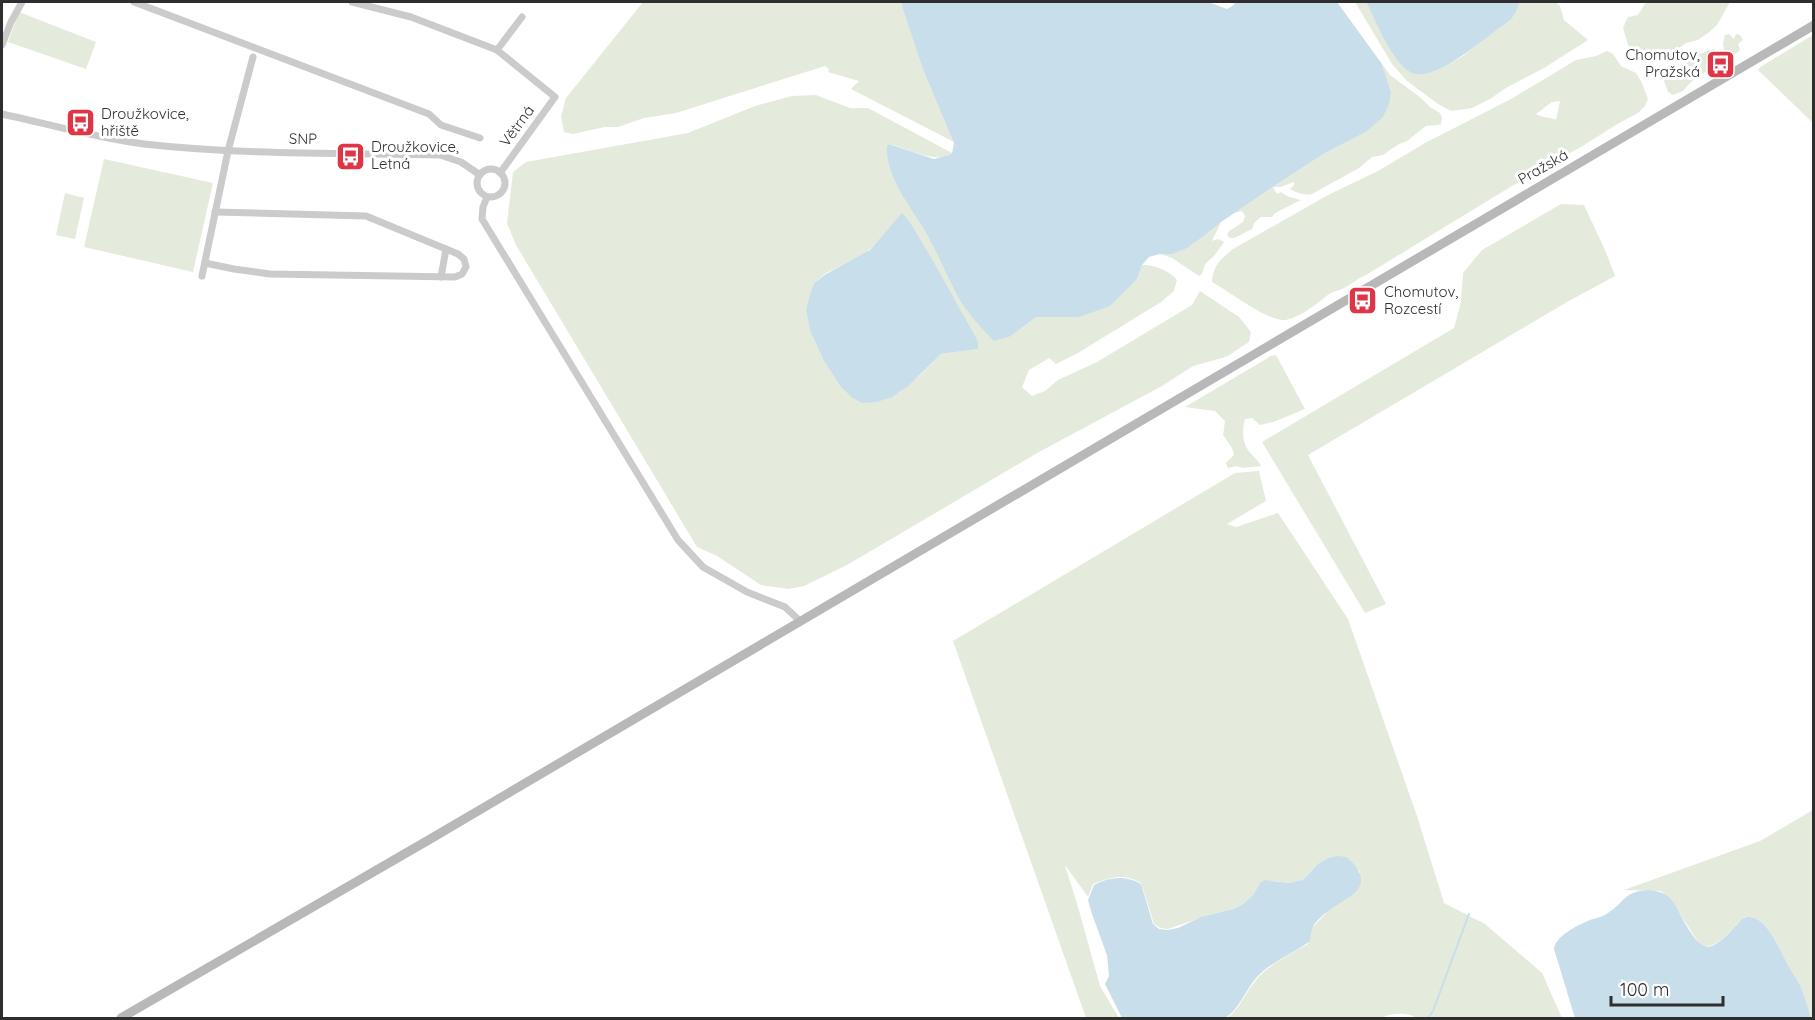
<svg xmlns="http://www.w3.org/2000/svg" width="1815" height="1020" font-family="Quicksand,sans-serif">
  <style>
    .green { fill: #e4ebdc; fill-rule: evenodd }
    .water { fill: #c8deea }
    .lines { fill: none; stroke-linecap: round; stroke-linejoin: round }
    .stream { stroke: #c8deea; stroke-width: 2 }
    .minor { stroke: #cbcbcb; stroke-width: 7 }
    .secondary { stroke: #b8b8b8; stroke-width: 9 }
    .labels { text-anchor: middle; stroke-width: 6; stroke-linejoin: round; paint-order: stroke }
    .poi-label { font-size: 15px; fill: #2e2e2e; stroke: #fff; text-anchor: start }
    .street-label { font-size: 15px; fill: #2e2e2e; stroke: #fff }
  </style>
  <rect width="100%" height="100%" fill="#fff"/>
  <g class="green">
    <path d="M643,2H902V7L917,50L954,142L851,89L859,81L828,72L829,69L825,66L676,113L644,118L618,127H605L573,134L564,132L561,116L566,98Z"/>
    <path d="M1355,2H1366L1388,46L1446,66L1463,56L1512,17L1520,2H1555L1560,6L1564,20L1588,40L1544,68L1506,88L1490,99L1472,108L1451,111L1438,104L1407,81L1392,64Z"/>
    <path d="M1646,2H1730L1717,25L1708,33L1698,40L1686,43L1667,57L1657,60L1645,59L1628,45L1623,28L1628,17L1638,15Z"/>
    <path d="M19,12L96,42L86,69L8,42Z"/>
    <path d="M1729,34L1734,39L1736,34L1740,35L1743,40L1738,44L1740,50C1736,55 1730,57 1724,56L1723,43L1725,35Z"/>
    <path d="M1813,35V123L1758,70L1760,67Z"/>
    <path d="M1714,49L1720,53L1724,59L1719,63L1691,82L1683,91L1673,95L1668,92L1664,81C1670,69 1700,52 1714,49Z"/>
    <path d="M1607,51L1613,54L1621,66L1636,73L1642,83L1648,99L1645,106L1638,113L1619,123L1581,147L1535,172L1366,275C1358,278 1353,283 1346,287C1341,290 1334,291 1329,294C1319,302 1295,322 1281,320C1262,317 1230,292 1212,282C1213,265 1221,259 1233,249L1328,195L1378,171L1425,143L1511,99L1576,60L1596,56ZM1560,101L1556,120C1549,117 1543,118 1536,114L1552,102Z"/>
    <path d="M1382,64L1390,75L1421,98L1430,107L1440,113L1442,118L1441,124L1438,125L1426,126L1407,141L1399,144L1383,155L1372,157L1359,168L1312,194C1305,196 1297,193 1290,189L1294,185V182L1280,187H1273L1277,194L1281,192L1289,197L1301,200L1275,213L1272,217H1261L1254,223L1252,229L1234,238H1230L1227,235L1229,231L1243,222L1245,216L1242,211L1234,213L1325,153L1366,132L1391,92Z"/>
    <path d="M816,95L850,108H868L952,153C936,165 908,148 889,144L895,180L928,235L1011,336L1036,317H1079L1138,277L1142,265C1153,264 1170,271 1177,280L1174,291L1161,302L1078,353L1056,364L1049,358L1029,370L1022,387L1032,396L1045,391L1058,380L1097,362L1192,305L1200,291L1239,317L1251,332L1249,342L1226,357L1193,366L1162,386L1039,452L847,565L804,586L789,589L761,585L717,556L697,547L516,245L507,223L513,172L526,162L688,133L755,106L792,96ZM910,222L978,341V349L941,354L921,374L899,393L823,359L810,331L806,310L809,297L814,283L826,273L865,254L880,239Z"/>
    <path d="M104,159L213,183L193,272L84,247Z"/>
    <path d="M65,193L84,198L75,239L56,235Z"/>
    <path d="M1561,204L1584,205L1605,250L1615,276L1567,302L1308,455L1386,604L1365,613L1262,442L1454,328L1461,302L1463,273L1482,250Z"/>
    <path d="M1221,222L1212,241L1218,239L1224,242L1214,256L1205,264L1202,274L1199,276L1172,258L1160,254C1185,255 1203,237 1221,222Z"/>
    <path d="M1276,355L1305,409L1273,422L1260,425L1252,418L1245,419C1242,429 1242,441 1248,450C1252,456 1258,459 1261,466L1242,468L1237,466L1228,468L1226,463L1234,455L1232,448L1223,435L1225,421L1215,411L1185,407L1271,356Z"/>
    <path d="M1259,471L1266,501L1227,524L1236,527L1278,513L1348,619L1417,816L1444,903L1485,924L1542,973L1562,1018H1416C1408,1012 1390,1013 1382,1018H1227C1241,1008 1245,992 1256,980C1269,964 1291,954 1308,944L1311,929L1329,910L1349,897L1360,872L1347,857L1316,866L1303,880L1296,882L1289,883L1275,881L1260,883L1253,895L1243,904L1233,909L1209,915L1168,929L1160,928L1154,924L1141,883C1124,873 1111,877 1093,884L1088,897L1065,865L1078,907L1100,986L1119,1018H1086L953,641L1235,473Z"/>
    <path d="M1813,810V1018H1811C1808,1008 1805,997 1801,987C1797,979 1791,971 1787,963C1779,948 1763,908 1742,919C1730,930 1717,951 1700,945L1670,898L1661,891L1624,890L1760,841Z"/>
  </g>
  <g class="water">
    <path d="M902,2H1208L1227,9L1234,5L1235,2H1337L1382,64L1391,92L1389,104L1383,117L1366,132L1325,153L1273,187L1221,222L1203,237L1187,248L1172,254H1160L1149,257L1142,265L1138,277L1133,283L1110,306L1079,317H1036L1011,336L994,341C982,329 971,317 961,302C949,281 940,258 928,236C913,209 885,178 887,146L889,144L934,159L949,155L952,153L954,143L923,69L902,7Z"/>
    <path d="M1366,2H1520C1518,7 1515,14 1512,18C1506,24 1497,29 1490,35C1474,47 1430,84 1410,72C1391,60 1376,21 1366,2Z"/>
    <path d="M902,213L910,222L933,261L978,341V349L941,354L907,387L892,397L877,402L862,403L853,398L841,387L823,359L810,331L806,310L809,297L814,283L826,274L870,250Z"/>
    <path d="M1337,856L1347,857C1383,891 1341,897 1320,918C1318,920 1313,925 1312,929C1310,934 1311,938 1309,942C1292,954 1271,962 1257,977C1245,990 1240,1009 1225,1018H1122L1105,984L1109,976L1107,955L1092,914L1088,900L1094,885C1109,877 1126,875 1141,884L1153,924L1159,929L1168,930L1178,928L1201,917L1233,909L1243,904L1253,895L1260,883L1265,880L1289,883L1303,880L1318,864L1329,858Z"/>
    <path d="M1648,890C1657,891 1664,892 1670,898C1681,909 1695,956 1714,945C1724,940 1734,927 1742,919C1763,908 1779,948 1787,963C1791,971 1797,979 1801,987C1805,997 1808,1008 1811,1018H1575L1554,949C1555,936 1578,925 1590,920C1596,918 1603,917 1608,913C1626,901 1623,892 1648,890Z"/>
  </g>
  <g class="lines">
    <path class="stream" d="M1428,1018L1433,1011L1469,914"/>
    <g class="minor">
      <path d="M134,2L429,114L441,125L480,138"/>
      <path d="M352,2L411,17L497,50L555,97L500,173"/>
      <path d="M2,45L11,22L22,2"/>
      <path d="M497,50L522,17"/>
      <path d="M2,114C49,124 96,138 144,144C242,155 342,153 440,155L461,162L480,175"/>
      <circle cx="491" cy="183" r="14"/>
      <path d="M487,197L483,207L482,219L678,540L703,567L747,592L785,607L800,621"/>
      <path d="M205,263L234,269L270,274L455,277L462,274L466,267L464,259L458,254L366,216L215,212"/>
      <path d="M202,276L228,151L253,57"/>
      <path d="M441,277L446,249"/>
    </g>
    <path class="secondary" d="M121,1018L432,838L1814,25"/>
  </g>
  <defs>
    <symbol id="bus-square" viewBox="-11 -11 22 22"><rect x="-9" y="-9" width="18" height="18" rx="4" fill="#de3647" stroke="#fff"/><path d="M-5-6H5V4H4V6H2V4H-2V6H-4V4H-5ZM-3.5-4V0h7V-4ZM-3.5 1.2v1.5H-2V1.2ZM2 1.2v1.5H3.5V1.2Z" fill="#fff"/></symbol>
  </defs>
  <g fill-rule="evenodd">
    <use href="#bus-square" x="1704" y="48" width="33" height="33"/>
    <use href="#bus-square" x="64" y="106" width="33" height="33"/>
    <use href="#bus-square" x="334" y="140" width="33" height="33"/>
    <use href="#bus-square" x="1346" y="284" width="33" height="33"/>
  </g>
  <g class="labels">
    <g class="poi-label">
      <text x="1700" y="60" text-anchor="end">Chomutov,<tspan x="1700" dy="17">Pražská</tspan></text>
      <text x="101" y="119">Droužkovice,<tspan x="101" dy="17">hřiště</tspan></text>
      <text x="371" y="152">Droužkovice,<tspan x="371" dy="17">Letná</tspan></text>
      <text x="1384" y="297">Chomutov,<tspan x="1384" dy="17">Rozcestí</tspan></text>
    </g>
    <g class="street-label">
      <text transform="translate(517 126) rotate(-54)" y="5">Větrná</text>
      <text transform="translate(303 139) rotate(1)" y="5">SNP</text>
      <text transform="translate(1543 167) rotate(-30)" y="5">Pražská</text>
    </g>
  </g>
  <rect width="1815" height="1020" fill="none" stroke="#2e2e2e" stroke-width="6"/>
  <path d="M1611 996v9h112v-9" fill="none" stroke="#2e2e2e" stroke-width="3"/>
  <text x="1620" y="996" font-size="18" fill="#2e2e2e" stroke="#ffffff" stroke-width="4.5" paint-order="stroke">100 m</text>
</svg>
